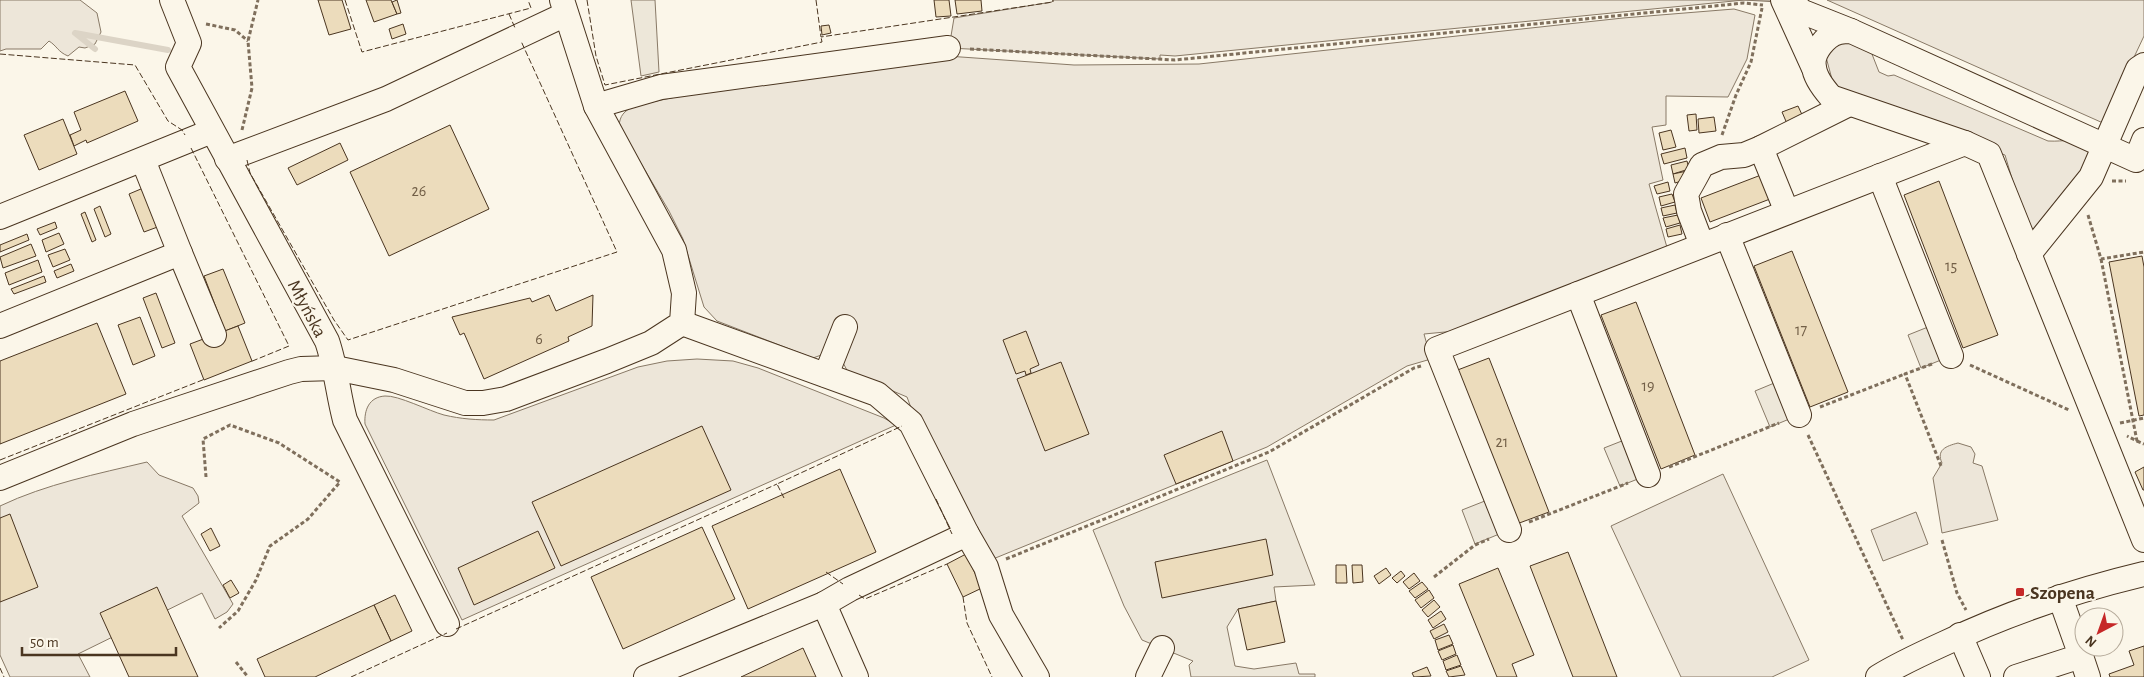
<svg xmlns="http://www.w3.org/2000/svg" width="2144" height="677" font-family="'Alegreya Sans',sans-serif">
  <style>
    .green { fill: #ede6d9; stroke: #887966 }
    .parking { fill: #ede7d9; stroke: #887966 }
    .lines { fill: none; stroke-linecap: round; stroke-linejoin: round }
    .stream { stroke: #dcd4c6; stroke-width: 6 }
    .building { fill: #ecdcbc; stroke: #4a3520 }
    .minor-casing { stroke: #4a3520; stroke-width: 26 }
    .path { stroke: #7f6f5c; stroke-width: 3; stroke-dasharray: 4 2.5; stroke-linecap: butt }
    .minor { stroke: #fbf6e9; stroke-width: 24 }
    .fence { stroke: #4a3520; stroke-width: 1; stroke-dasharray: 6 2.5; stroke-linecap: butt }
    .poi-dot { fill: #c62828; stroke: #fbf6e9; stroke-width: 2 }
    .labels { text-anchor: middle; stroke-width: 4; stroke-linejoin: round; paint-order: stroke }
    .number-label { font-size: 16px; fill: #725f47 }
    .street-label { font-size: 19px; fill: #4a3520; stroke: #fbf6e9 }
    .poi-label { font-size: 19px; font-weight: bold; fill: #4a3520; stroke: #fbf6e9; text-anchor: start }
  </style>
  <rect width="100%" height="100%" fill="#fbf6e9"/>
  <g class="green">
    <path d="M0,0H80L97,13L101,32L95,44L85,48L79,47L68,56C58,52 57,46 49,41L41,49H6L0,51Z"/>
    <path d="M1053,0H1777L1778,2L1744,0L1175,56L1160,55V59L949,48L954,18L1052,2Z"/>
    <path d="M1827,0H2144V36L2103,123Z"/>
    <path d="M1734,9L1755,15L1747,59L1728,97L1666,96V125L1652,127L1663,180L1649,184L1668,251L1466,330L1424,334L1431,359L1407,366L1267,447L993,559L920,432L907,397L848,372L842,361L824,354L813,358L717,321L704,307L683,239L669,211L619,126C620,115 624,112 633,106L723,87L947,56L1074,65L1199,64L1623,18Z"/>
    <path d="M1839,38L1870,49L1879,72L1888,76L1894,75L2048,141C2066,142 2072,137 2089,145L2092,157L2029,236L2005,155L1836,94L1826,57Z"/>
    <path d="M697,359L733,361L758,368L884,418L896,425L462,620L365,424C364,410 369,397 385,396C398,395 429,411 444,415C461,419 477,420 494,420L638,367L667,361Z"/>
    <path d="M1958,443L1971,447L1975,454L1973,463L1982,466L1998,520L1942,533L1933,478L1942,463C1936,450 1946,446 1958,443Z"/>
    <path d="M147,462L159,475L193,488L198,496L199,503L182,516L233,604L227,612L215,619L202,593L78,654L90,677H10L0,655V506C46,484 97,474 147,462Z"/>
    <path d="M1723,474L1809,660L1772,677H1681L1611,526Z"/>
    <path d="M1916,512L1928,544L1883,561L1871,530Z"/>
  </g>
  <g class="parking">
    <path d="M631,0H655L659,72L641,76Z"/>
    <path d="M1938,323L1951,356L1921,368L1908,335Z"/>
    <path d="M1784,379L1799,415L1770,427L1755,391Z"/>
    <path d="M1632,437L1648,475L1620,486L1604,448Z"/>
    <path d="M1267,460L1315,585L1274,587L1276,601L1238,609L1227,627L1235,666L1254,669L1296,663L1299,674H1315V677H1191L1189,665L1193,661L1142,640L1124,606L1093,530Z"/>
    <path d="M1495,497L1509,530L1475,544L1462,510Z"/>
  </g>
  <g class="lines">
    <path class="stream" d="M95,49L75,33L168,50"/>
  </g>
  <g class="building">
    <path d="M318,0H342L351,29L329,35Z"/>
    <path d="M366,0H391L397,14L374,22Z"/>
    <path d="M397,0L401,13L397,14L392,2Z"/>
    <path d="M934,0H949L951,16L936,17Z"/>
    <path d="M955,0H981L982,11L957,14Z"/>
    <path d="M403,24L406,34L392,39L389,29Z"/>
    <path d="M829,25L831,33L822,35L821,26Z"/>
    <path d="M125,91L138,121L87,143L86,140L74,146L70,135L81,130L74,112Z"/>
    <path d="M1798,106L1804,119L1788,126L1782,112Z"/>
    <path d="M1696,114L1697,130L1689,131L1687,115Z"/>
    <path d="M1714,117L1716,131L1699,133L1698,119Z"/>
    <path d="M63,119L77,154L39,170L24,135Z"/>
    <path d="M450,125L489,209L389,256L350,172Z"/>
    <path d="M1671,130L1676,147L1663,150L1659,133Z"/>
    <path d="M340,143L348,160L297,185L288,168Z"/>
    <path d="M1685,148L1687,158L1664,164L1661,154Z"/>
    <path d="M1687,161L1689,169L1673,174L1671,165Z"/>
    <path d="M1687,171L1689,179L1675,183L1673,174Z"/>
    <path d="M1761,175L1770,199L1710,222L1701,198Z"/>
    <path d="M1939,181L1998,335L1963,348L1904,195Z"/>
    <path d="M1668,182L1670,191L1657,194L1654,186Z"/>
    <path d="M148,186L163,225L144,232L129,194Z"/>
    <path d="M1672,194L1675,202L1661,206L1659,197Z"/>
    <path d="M1675,205L1677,213L1663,216L1661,208Z"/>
    <path d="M100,206L111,234L105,237L94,209Z"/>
    <path d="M85,212L96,240L92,242L81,214Z"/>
    <path d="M1678,215L1680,223L1666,227L1663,218Z"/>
    <path d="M55,222L57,228L40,235L37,229Z"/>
    <path d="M1680,225L1682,234L1668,237L1666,229Z"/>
    <path d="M59,233L64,244L46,252L42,240Z"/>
    <path d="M27,234L29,240L0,252V245Z"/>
    <path d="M31,244L36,256L3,268L0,257Z"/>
    <path d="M65,249L70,260L53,267L48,255Z"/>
    <path d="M1792,251L1848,392L1810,407L1754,266Z"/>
    <path d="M2142,256L2144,267V415L2139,416L2109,262Z"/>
    <path d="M38,260L42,272L9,285L5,273Z"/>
    <path d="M71,264L74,271L57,278L54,271Z"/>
    <path d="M223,269L245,323L225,331L204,276Z"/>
    <path d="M44,276L46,282L14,294L11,289Z"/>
    <path d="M156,293L175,343L162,348L143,298Z"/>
    <path d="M549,295L556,311L593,295L592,326L568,337L569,341L484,379L464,333L460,335L452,317L530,298L532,302Z"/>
    <path d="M1636,302L1695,455L1661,469L1601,315Z"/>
    <path d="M140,317L155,356L133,365L118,325Z"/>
    <path d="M97,323L126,394L0,444V361Z"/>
    <path d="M238,326L252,361L204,380L190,344Z"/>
    <path d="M1026,331L1039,365L1030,369L1031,373L1026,375L1025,371L1016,374L1003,340Z"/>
    <path d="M1489,358L1549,512L1514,525L1455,371Z"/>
    <path d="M1061,362L1089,434L1045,451L1017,379Z"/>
    <path d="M702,426L731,490L561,566L532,502Z"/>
    <path d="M1222,431L1233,461L1176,484L1164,455Z"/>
    <path d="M2144,467V490H2143L2135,472Z"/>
    <path d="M840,469L876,552L748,609L712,526Z"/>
    <path d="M10,514L38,587L0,602V518Z"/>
    <path d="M702,527L735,599L623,649L591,577Z"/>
    <path d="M211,528L220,546L210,551L201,534Z"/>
    <path d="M538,531L555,568L474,605L458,568Z"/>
    <path d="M1266,539L1273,575L1162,598L1155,562Z"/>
    <path d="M1568,552L1617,677H1573L1530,566Z"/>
    <path d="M966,554L982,588L963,597L947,564Z"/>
    <path d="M1336,565H1346L1347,583H1336Z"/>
    <path d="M1352,565H1362L1363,582L1353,583Z"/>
    <path d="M1386,568L1391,575L1379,584L1374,576Z"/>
    <path d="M1498,568L1534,655L1512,664L1517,677H1497L1459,584Z"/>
    <path d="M1401,571L1405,576L1397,583L1392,578Z"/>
    <path d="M1414,573L1420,581L1409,589L1403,582Z"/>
    <path d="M231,580L239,593L230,598L223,585Z"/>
    <path d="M1422,582L1428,589L1415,598L1409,591Z"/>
    <path d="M157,587L198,677H129L100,613Z"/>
    <path d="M1429,590L1434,598L1421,608L1415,600Z"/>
    <path d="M395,595L412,631L391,641L374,605Z"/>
    <path d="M1434,600L1440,607L1428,617L1422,610Z"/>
    <path d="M1276,601L1285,642L1247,650L1238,609Z"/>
    <path d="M374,605L391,641L315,677H265L257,659Z"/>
    <path d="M1441,611L1446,619L1433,628L1428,620Z"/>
    <path d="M1444,624L1448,632L1434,639L1430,631Z"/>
    <path d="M1449,635L1453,644L1438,650L1435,640Z"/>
    <path d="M1453,645L1456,654L1442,660L1438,651Z"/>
    <path d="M2144,646V677H2110L2109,674L2134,665L2129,651Z"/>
    <path d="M803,648L816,677H741Z"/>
    <path d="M1457,655L1461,665L1446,670L1443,661Z"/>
    <path d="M1461,666L1465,675L1449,677L1446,671Z"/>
    <path d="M1427,667L1431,676L1414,677L1412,673Z"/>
  </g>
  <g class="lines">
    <defs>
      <g id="minor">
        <path d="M172,0L189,43L178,67L327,341C336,367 338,394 345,420L447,624"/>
        <path d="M1783,0L1813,66"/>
        <path d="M1788,0L1803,12L1851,31"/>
        <path d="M596,106L661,87L948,48"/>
        <path d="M1965,143L1831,97C1824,89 1815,78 1814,67C1811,53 1826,35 1839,32C1843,31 1847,31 1851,31L2136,160L2144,140"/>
        <path d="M227,159L386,99L566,14"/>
        <path d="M1880,176L1951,356"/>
        <path d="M1787,212L1761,148L1849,104"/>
        <path d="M0,217L212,131"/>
        <path d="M1727,235L1799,415"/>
        <path d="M1702,245L1689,211L1686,194L1695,178L1702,165L1721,157L1744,155L1761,148"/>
        <path d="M180,253L214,335"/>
        <path d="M2029,254L2091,177L2138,69L2144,65"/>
        <path d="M1578,294L1648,475"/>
        <path d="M682,323L877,394L911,423L967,534L986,567L1001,615L1037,677"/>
        <path d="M0,326L180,253L143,160"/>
        <path d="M826,375L845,327"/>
        <path d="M0,478L133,424L289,372L301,369L335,368L394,380L465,403H483L506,399L607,361L651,343L682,323L684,293L674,250L596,106L562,0"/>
        <path d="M1509,530L1437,349L1965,143L1989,154L2144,540"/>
        <path d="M824,604L856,677"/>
        <path d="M1960,635L1978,677"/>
        <path d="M2081,656L2088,677"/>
        <path d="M646,677L824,604L850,589L967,534"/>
        <path d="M1148,677L1162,648"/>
        <path d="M1878,677C1899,664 1921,654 1943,644C2008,613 2073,591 2144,574"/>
        <path d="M2016,677L2081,656L2060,597"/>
      </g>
    </defs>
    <use href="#minor" class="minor-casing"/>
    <g class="path">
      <path d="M206,24L235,30L248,41"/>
      <path d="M970,49L1175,60L1744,3L1763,5"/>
      <path d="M242,130L252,88L248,41L258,0"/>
      <path d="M1722,135L1736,95L1751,62L1762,8"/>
      <path d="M2112,181H2126"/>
      <path d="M2088,215L2101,259L2144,252"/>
      <path d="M2101,259L2137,441L2127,436"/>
      <path d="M1932,364L1905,374L1941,466"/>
      <path d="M1970,365L2069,410"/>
      <path d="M1820,407L1905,374"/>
      <path d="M2120,423L2144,418"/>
      <path d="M1808,435L1903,640"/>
      <path d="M2137,441L2144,444"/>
      <path d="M1669,467L1779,423"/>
      <path d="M206,477L203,439L230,425L279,443L340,482L308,519L270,546L256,580L238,611L219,628"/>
      <path d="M1529,522L1628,483"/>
      <path d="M1942,540L1957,593L1966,610"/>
      <path d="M1006,559L1269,452L1414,368L1421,366"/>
      <path d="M1434,577L1475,545L1489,539"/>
      <path d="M236,662L248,677"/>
    </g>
    <use href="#minor" class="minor"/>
    <g class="fence">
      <path d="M345,0L362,52L531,8L528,0"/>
      <path d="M587,0L596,56L605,85L822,42L821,37"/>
      <path d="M816,0L821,37L1053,2V0"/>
      <path d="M509,14L515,28"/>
      <path d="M0,54L135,65L168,121L182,130L185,135"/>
      <path d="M191,148L289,346L250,362"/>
      <path d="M247,160L250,173L334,320L348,340L617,252L521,41"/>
      <path d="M0,460L205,379"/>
      <path d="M784,498L777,484L902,426"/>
      <path d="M936,499L952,534"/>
      <path d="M826,572L843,584"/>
      <path d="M859,595L865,599L947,564"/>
      <path d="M963,597L967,623L992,677"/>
      <path d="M456,629L777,484"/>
      <path d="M0,668L4,677"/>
      <path d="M351,677L447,633"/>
    </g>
  </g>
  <rect class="poi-dot" x="2015" y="587" width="10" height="10" rx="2.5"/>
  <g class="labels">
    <g class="number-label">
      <text x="419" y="196">26</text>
      <text x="1951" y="271">15</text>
      <text x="1801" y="335">17</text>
      <text x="539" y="344">6</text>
      <text x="1648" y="391">19</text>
      <text x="1502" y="447">21</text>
    </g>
    <g class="street-label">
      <text transform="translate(308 308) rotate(62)" y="7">Młyńska</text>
    </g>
    <g class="poi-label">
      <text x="2030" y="599">Szopena</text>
    </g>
  </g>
  <g transform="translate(2099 632) rotate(221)"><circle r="24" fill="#fbf6e9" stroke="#b4a999"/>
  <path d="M0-4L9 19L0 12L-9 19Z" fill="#c62828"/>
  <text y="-8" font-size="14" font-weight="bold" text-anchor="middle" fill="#4a3520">N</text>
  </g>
  <path d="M22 647v8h154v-8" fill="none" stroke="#4a3520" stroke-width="2.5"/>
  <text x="30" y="647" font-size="15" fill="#4a3520" stroke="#fbf6e9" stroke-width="4" paint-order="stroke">50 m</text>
</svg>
